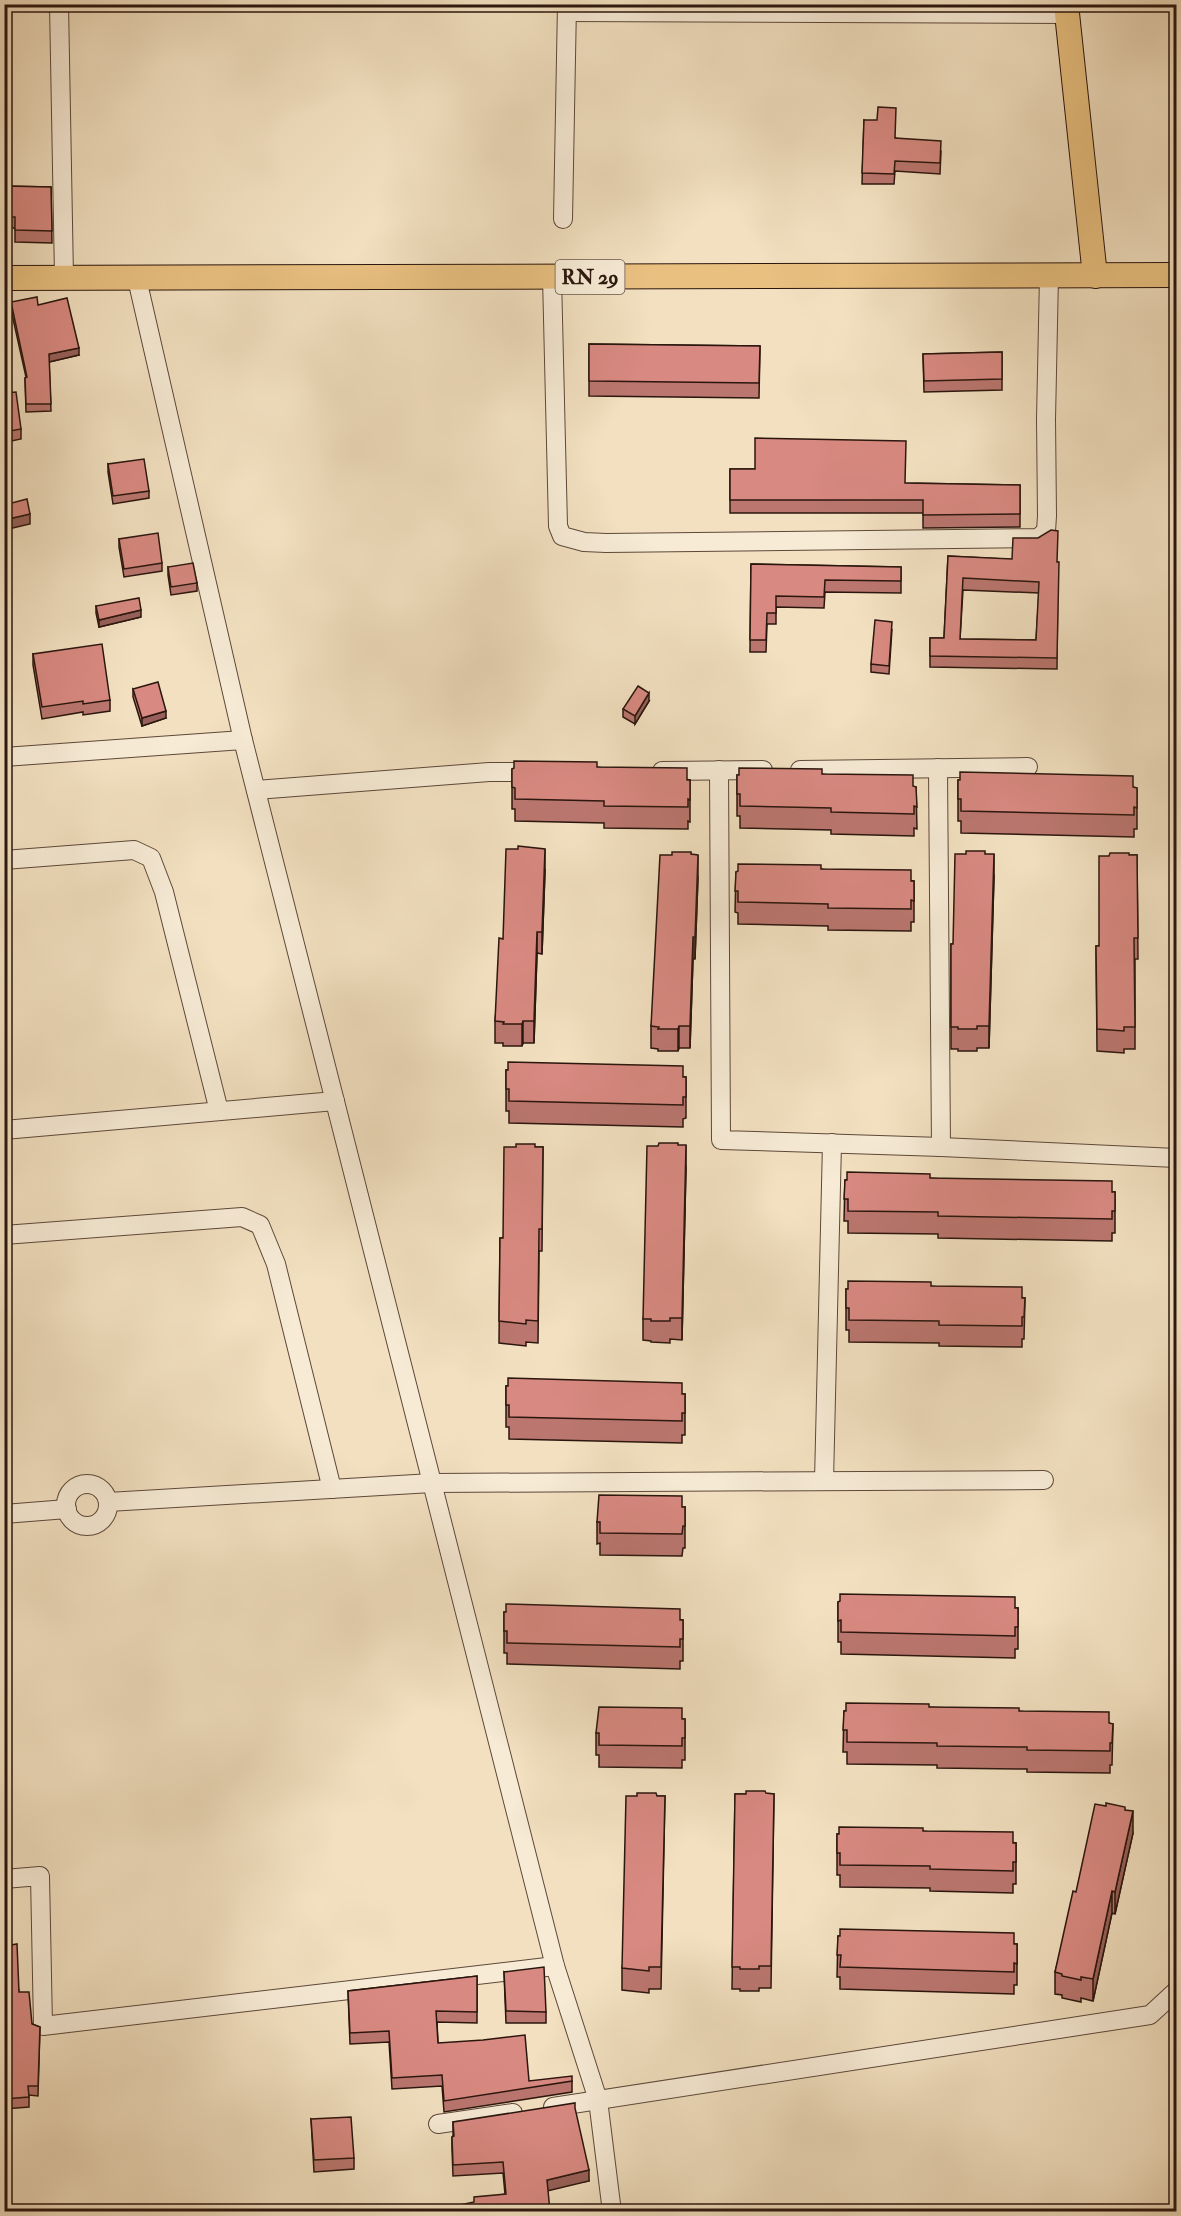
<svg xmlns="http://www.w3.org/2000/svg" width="1181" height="2216" font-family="'IM FELL Double Pica',serif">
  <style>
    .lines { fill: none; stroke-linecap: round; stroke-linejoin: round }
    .minor-casing { stroke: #5d483a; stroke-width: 20 }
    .major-casing { stroke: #2b160e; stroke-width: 26 }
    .minor { stroke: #f7ebd6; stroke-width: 18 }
    .major { stroke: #e9c080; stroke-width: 24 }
    .wall { fill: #ba766f; stroke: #2b160e; stroke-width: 1.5; fill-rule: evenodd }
    .shaded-wall { fill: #97605a; stroke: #2b160e; stroke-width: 1.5 }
    .building { fill: #d88981; stroke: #2b160e; stroke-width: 1.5; fill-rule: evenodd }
    .labels { text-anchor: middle; stroke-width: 4.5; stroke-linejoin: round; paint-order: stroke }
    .shield { fill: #f7ebd6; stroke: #68564a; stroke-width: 1.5 }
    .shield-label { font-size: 20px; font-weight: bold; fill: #2b160e }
  </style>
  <rect width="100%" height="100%" fill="#f2e0c0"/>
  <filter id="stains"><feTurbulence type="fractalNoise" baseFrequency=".00333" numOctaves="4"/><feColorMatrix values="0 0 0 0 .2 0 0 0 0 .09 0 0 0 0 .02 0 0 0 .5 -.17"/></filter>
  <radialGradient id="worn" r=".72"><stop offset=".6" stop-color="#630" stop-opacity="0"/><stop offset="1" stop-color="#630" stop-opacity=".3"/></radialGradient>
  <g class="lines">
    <defs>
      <g id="minor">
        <path d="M59,4L64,277"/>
        <path d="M567,12L1067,14"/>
        <path d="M563,219L567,4"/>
        <path d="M552,277L558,526L562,536L584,542L606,543L1038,538L1046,531L1047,516L1046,419L1049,276"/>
        <path d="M137,279L243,740L555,1966L598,2100L612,2212"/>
        <path d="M4,757L243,740"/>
        <path d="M938,768L941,1147"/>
        <path d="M719,770L721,1140L941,1147L1176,1158"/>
        <path d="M800,770L1028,767"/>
        <path d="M662,771L763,770"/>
        <path d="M256,790L489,772H535"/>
        <path d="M4,860L134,850L151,858L164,892L219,1111"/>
        <path d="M4,1130L335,1101"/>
        <path d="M4,1235L242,1217L260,1225L276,1264L332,1489"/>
        <path d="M824,1481L832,1143"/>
        <circle cx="87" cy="1505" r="21"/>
        <path d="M108,1502L432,1483L1044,1480"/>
        <path d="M4,1514L67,1509"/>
        <path d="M4,1879L40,1876L43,2026L555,1966"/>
        <path d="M553,2107L1150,2015L1176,1991"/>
        <path d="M438,2124L513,2113"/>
      </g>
      <g id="major">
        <path d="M1066,4L1095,276"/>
        <path d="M4,278L1176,275"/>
      </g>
    </defs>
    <use href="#minor" class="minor-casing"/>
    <use href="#major" class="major-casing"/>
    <use href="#minor" class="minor"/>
    <use href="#major" class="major"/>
  </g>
  <g class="wall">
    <path d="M18,4H47V11L18,10Z"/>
    <path d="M864,120L896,138L941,151L940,174L895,171L894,184H862Z"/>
    <path d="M4,186L51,187L52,243L15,242V228H4Z"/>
    <path d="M11,302L38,305L79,355L49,362L51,411L26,412L25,378L26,377L11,310Z"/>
    <path d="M589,344L760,346L759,398L589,396Z"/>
    <path d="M1002,352V390L924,392L923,354Z"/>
    <path d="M4,393L21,429V439L11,441V449L4,450Z"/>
    <path d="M108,464L149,491V498L113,504L108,472Z"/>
    <path d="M730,469H755L905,483L1020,485V527L923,528V513H730Z"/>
    <path d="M119,539L162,563V571L124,577L119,547Z"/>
    <path d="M948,556L1058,562L1057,669L930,667V638H944ZM963,590L1039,593L1036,640L960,639Z"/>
    <path d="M751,564L901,567V593L825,592L824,608L776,607V624H767L766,652H750Z"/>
    <path d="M168,567L197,583V591L171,595L168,575Z"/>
    <path d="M96,606L141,617L99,627L96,613Z"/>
    <path d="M892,629L889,674L871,672V664Z"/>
    <path d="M33,654L110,700V711L83,715V712L42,719L33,665Z"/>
    <path d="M133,689L166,718L142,726L133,697Z"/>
    <path d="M649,701L635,724L623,717V709Z"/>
    <path d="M597,767L690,780V822L688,821V829L604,828V823L515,821V809H512V769Z"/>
    <path d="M822,774L916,787L917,829L914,828V836L831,834V830L740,828V816H737V775Z"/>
    <path d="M958,780L1133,787L1137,788V829H1134V837L961,833V821H958Z"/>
    <path d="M691,854L698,877L695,959H693L690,1048H679L678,1051H658V1049L651,1048V1026Z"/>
    <path d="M985,854L994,876L989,1048H977V1051H958V1049H951V944H953Z"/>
    <path d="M1129,855H1137L1138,959H1135V1049H1124V1053L1097,1051L1096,946H1099Z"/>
    <path d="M821,869L914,881V922H911V931L828,930V926L738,924V913L735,912L736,872Z"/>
    <path d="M545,871L542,954L537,953L534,1043H523L522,1046H503V1043H495V1021L503,939Z"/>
    <path d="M506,1070L686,1077V1118L683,1119V1127L509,1123V1111H506Z"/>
    <path d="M1176,1084V1105L1170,1099V1091Z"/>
    <path d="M678,1145L686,1167L682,1340L670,1339V1343L651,1342V1341L643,1340V1319Z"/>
    <path d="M535,1147H543L542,1251H539L538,1343L526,1342V1346L499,1343L500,1238H503Z"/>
    <path d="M930,1178L1115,1192V1233H1112V1241L938,1238V1234L848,1233V1221H844L845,1180Z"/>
    <path d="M931,1286L1025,1298L1024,1339H1022V1347L939,1346V1343L849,1342V1330H846V1289Z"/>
    <path d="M506,1386L685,1394V1435H682V1443L509,1439V1427H506Z"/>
    <path d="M685,1507V1548H683L682,1556L600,1555V1543L597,1544V1522Z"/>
    <path d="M838,1602L1018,1608V1649H1015V1658L841,1654V1642H838Z"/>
    <path d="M504,1612L683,1620V1661H680V1669L507,1664V1653H504Z"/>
    <path d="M929,1707L1019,1711L1113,1724L1112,1765H1110V1773L1027,1772V1769L937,1768V1765L847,1764V1752H843L844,1711Z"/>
    <path d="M682,1719H685V1760H682V1768L599,1767V1755H596V1733Z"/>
    <path d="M735,1794H774L771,1988H759V1991H740V1989H732Z"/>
    <path d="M657,1796H665L661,1989H649V1993L622,1990V1968Z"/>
    <path d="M1125,1810L1133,1833L1115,1914L1112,1913L1093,2001L1081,1998V2002L1062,1998V1995L1055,1994V1972L1076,1892Z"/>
    <path d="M923,1831L1016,1843V1884H1013V1893L930,1891V1888L840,1887V1875H837V1834Z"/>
    <path d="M4,1933L11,1945L19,1992L32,2024L40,2027L38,2096L29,2095V2107L4,2109Z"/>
    <path d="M838,1936L1017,1944V1985H1014V1994L840,1989V1977H837Z"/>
    <path d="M504,1972L546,2012V2023H506Z"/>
    <path d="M477,1976V2023L437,2022L438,2043L529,2081H572V2092L444,2112L442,2086L392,2089L389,2042L350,2044L348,1991Z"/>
    <path d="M575,2112L589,2181L474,2202L505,2194L503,2173L453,2176L452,2148V2137L453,2136V2122Z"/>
    <path d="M311,2119L354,2158V2169L314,2172Z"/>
  </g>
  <g class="shaded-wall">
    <path d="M79,348V355L49,362V354Z"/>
    <path d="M30,514V524L4,530V520Z"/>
    <path d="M141,610V617L99,627V620Z"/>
    <path d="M649,693V701L635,724V716Z"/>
    <path d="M166,711V718L142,726V718Z"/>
    <path d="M545,849V871L542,954V932Z"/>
    <path d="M994,854V876L989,1048V1026Z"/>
    <path d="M698,855V877L695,959V937Z"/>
    <path d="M537,932V953L534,1043V1021Z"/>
    <path d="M693,937V959L690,1048V1026Z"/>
    <path d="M523,1021V1043L522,1046V1024Z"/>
    <path d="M679,1026V1048L678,1051V1029Z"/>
    <path d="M686,1145V1167L682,1340V1318Z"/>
    <path d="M1133,1811V1833L1115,1914V1892Z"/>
    <path d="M1112,1891V1913L1093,2001V1979Z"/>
    <path d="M589,2170V2181L547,2191V2180Z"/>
  </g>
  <g class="building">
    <path d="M878,107L896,108L895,138L941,141L940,163L895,161L894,174L862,173L864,120H877Z"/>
    <path d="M4,186L51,187L52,231L15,230V217H4Z"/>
    <path d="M37,297L38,305L67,298L79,348L49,354L51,404H26L25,378L27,377L11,302Z"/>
    <path d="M589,344L760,346L759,383L589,381Z"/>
    <path d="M1002,352V379L924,381L923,354Z"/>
    <path d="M16,392L21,429L10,431L11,439L4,440V393Z"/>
    <path d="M755,438L906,441L905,483L1020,485V514L923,515V500H730V469H755Z"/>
    <path d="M144,459L149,491L113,496L108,464Z"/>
    <path d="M27,499L30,514L4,520V505Z"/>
    <path d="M1051,530L1058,531L1057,562H1059L1057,658L930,656V638H944L948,556L1012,559L1013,538H1038ZM963,578L1039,582L1036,640L960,639Z"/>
    <path d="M158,533L162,563L124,569L119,539Z"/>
    <path d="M193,563L197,583L171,587L168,567Z"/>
    <path d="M751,564L901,567V581L825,580L824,597L776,596V613H767L766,640H750Z"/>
    <path d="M139,598L141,610L99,620L96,606Z"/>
    <path d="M875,620L892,622L889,666L871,664Z"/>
    <path d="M102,644L110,700L83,704V701L42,707L33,654Z"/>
    <path d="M158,682L166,711L142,718L133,689Z"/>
    <path d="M638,686L649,693L635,716L623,709Z"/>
    <path d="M514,761L597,762V767L687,768V780H690V800L688,799V807L604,806V801L515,799V788L512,787V769L514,768Z"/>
    <path d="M739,768L822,769V774L913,775V786L916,787L917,807L914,806V814L831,812V808L740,806V794H737V775H739Z"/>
    <path d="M960,772L1133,776V787L1137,788V808L1134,807V815L961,811V799H958V780H960Z"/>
    <path d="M518,846L545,849L542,932H537L534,1021H523L522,1024H503L504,1022L495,1021L499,938L503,939L506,849H518Z"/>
    <path d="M966,851H985V854H994L989,1026H977V1029H958V1027H951V944H953L955,854H966Z"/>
    <path d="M672,852H691V854L698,855L695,937H693L690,1026H679L678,1029H658L659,1027L651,1026L660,855H672Z"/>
    <path d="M1110,853H1129V855H1137L1138,938H1134L1135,1027H1124V1031L1097,1029L1096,946H1099V856H1109Z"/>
    <path d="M738,864L821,865V869L911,870V881H914V901L911,900V909L828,908V904L738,902V891H735L736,872L738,871Z"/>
    <path d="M508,1062L683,1066V1077H686V1097H683V1105L509,1101V1089H506V1070H508Z"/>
    <path d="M1176,1084V1097L1170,1091Z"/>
    <path d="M659,1143H678V1145H686L682,1318H670V1321H651V1319H643L647,1146H658Z"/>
    <path d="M516,1144H535V1147H543L542,1229H539L538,1321L526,1320V1324L499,1321L500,1238H503L504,1147H516Z"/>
    <path d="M847,1172L930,1174V1178L1112,1181V1192H1115V1211H1112V1219L938,1216V1212L848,1211V1199H844L845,1180H847Z"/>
    <path d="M848,1281L931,1282V1286L1022,1287V1298H1025L1024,1317H1022V1326L939,1325V1321L849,1320V1308H846V1289H848Z"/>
    <path d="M508,1378L682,1383V1394H685V1413H682V1421L509,1417V1405H506V1386H508Z"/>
    <path d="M599,1495L682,1496V1507H685V1526H683L682,1534L600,1533V1522H597Z"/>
    <path d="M840,1594L1015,1597V1608H1018V1627H1015V1636L841,1632V1620L838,1621V1602L840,1601Z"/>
    <path d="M506,1604L680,1609V1620H683V1639H680V1647L507,1643V1631H504V1612H506Z"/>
    <path d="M846,1703L929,1704V1707L1019,1708V1711L1109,1712V1723L1113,1724L1112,1743H1110V1751L1027,1750V1747L937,1746V1743L847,1742V1730H843L844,1711H846Z"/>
    <path d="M599,1707L682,1708V1719H685V1738H682V1746L599,1745V1733H596Z"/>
    <path d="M746,1791H765L766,1793L774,1794L771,1966H759V1969H740V1967H732L735,1794H746Z"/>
    <path d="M637,1793H656L657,1796H665L661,1967H649V1971L622,1968L626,1796H637Z"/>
    <path d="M1106,1803L1125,1807V1810L1133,1811L1115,1892L1112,1891L1093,1979L1081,1977V1980L1062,1976V1974L1055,1972L1073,1891L1076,1892L1095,1804L1106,1806Z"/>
    <path d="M839,1827L923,1828V1831L1013,1832V1843H1016V1862H1013V1871L930,1869V1866L840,1865V1853H837V1834H839Z"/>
    <path d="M840,1929L1014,1933V1944H1017V1964L1014,1963V1972L840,1967L841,1955H837L838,1936H840Z"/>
    <path d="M4,1933H10L11,1945L17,1944L19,1992H29L32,2024L40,2027L38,2086H28L29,2097L4,2099Z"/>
    <path d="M544,1967L546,2012L506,2011L504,1972Z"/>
    <path d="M477,1976V2012L436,2011L438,2043L483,2040L525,2035L529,2081L572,2076V2081L444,2101L442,2075L392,2078L389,2031L350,2033L348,1991Z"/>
    <path d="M575,2103V2108L589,2170L547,2180L550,2211H436V2210L474,2202V2197L506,2194L503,2162L453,2165L452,2137L454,2136L453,2122Z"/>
    <path d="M351,2117L354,2158L314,2160L311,2119Z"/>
  </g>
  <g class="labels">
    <rect class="shield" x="555.5" y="260" width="69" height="34" rx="4.5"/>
    <g class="shield-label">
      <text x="590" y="284">RN 29</text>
    </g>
  </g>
  <rect width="1181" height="2216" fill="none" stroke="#f2e0c0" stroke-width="24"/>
  <rect x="6" y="6" width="1169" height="2204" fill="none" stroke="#2b160e" stroke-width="3"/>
  <rect x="12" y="12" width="1157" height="2192" fill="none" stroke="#2b160e" stroke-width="1.5"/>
  <rect width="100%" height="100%" filter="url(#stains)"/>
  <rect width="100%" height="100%" fill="url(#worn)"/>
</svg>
